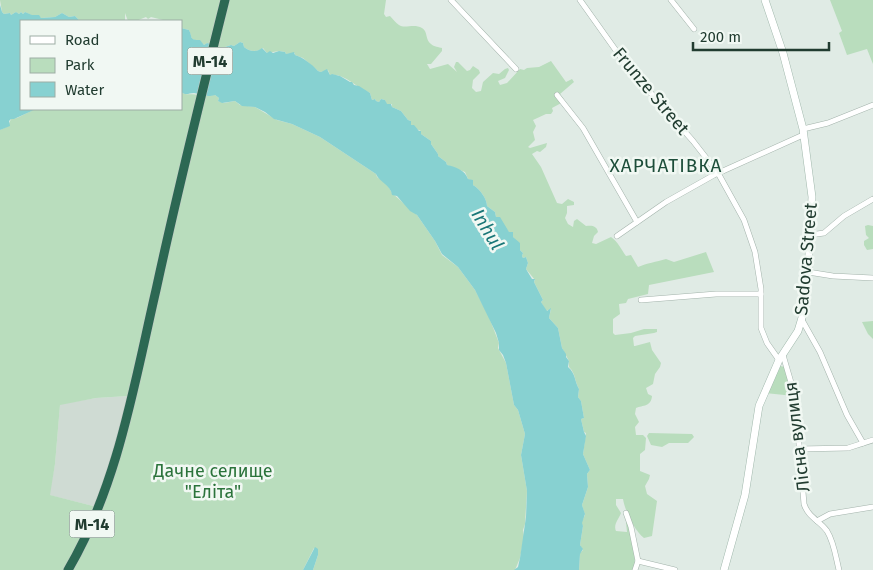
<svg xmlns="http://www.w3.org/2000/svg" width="873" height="570" font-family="'Fira Sans',sans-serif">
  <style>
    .built { fill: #cfdbd3 }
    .green { fill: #b9ddbd }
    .water { fill: #87d1d1 }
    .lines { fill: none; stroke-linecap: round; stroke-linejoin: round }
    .street-casing { stroke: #a3b3ab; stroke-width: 6 }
    .secondary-casing { stroke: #9fb7ab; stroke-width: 8 }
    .highway-casing { stroke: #c1c8c5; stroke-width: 10 }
    .street { stroke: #fff; stroke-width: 5 }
    .secondary { stroke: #fff; stroke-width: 7 }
    .highway { stroke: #2c6853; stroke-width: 9 }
    .labels { text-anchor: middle; stroke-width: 5; stroke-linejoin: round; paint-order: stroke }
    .shield { fill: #f1f8f3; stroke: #5f746a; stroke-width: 1 }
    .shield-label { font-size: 16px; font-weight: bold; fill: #213c30 }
    .street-label { font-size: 18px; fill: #213c30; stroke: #f1f8f3 }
    .park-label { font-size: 18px; fill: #2b733b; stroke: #f1f8f3 }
    .neighbourhood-label { font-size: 19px; letter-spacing: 1px; fill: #1d4e3a; stroke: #f1f8f3 }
    .water-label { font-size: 19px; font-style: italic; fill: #1a7778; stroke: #f1f8f3 }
  </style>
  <rect width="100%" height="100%" fill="#e0ebe5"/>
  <path class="built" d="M128,396L119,437L97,507L49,495L55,464L60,404L96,398Z"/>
  <g class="green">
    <path d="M0,0H221L209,44L207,43L204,45L201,42L192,39L189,30L181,28V21H167L151,17L148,19L146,17L136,21H128L125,13V21H80L75,16L69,17L62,13L55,17L41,18L38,15H31L25,12L23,14L21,12L19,14L16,12L11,15L10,13L4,14L2,12Z"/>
    <path d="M229,0H386L384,14L386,17L390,16C393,19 396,23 399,25C405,29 414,23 422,28C428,31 425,40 431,44C434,47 439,47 442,48V51L431,64H427L430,69L448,64L457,72L454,67L456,62H458L467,71L470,70L473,66L479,70L480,73L473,80L472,88L476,92L481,91L483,82L493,73L499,74L505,69L508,68L509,70L505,78L498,81L500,85L507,83L520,69L524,70L527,68L539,67L551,61L566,82L572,79L574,82L560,94L565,101L552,108L553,111L551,114H546L533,120L536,126L533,132L535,140L528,147L530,148L547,143L546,147L540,152L537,151L532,154L541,167L557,203L562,204L568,199L574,202V205L567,206V213L565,218L568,224L573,227L574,221L577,219L586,226C592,225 597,226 598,232L594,236L592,243L596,244L611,237C618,242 621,249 626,256L631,255L638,267C647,263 656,262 666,259L674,262L706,252L714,272L649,285L648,294L628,299L626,303L619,304L620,314L613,319V333L615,335L631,333L644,329H657V332L654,333L635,336L633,338L634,346H635L650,342L652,350L661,363L660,367L655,374L653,384L646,388L648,394L652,396C651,407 643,405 636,408L635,414L639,422L635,427L636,435H643L646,438L645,450L640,454V471L650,475L649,479L645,486L647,494L657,501L652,536L644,538C634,530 625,511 623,499H616V505L621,513C619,519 613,524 616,531L627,532L626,522L628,521C631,537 637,555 634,570H579L580,553L583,550L580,545L583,526L581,523L585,515L582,505L588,487L587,474L590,470L583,454L586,433L584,432C583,427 582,424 581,419L584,418L581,401L578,397L579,389C574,380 576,374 569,367V361L562,348L558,328L549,318L551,309L546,311L541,302L543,300L534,282L535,280L526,269L528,263L526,257L523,258L522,256L523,253L520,250V243H518L496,217L495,212L487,206C487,199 480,189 473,185V181L468,179L465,172L447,165L446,162L438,156V154L431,144V141L421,134V131L414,128V125H411V121L408,120L401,111L392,107V104H386L385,100L381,99L379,102L376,101L375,99L372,100L370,93C357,88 343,72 330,75L328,70L321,72L318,71L303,58L295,55V53L286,54L285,52L279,51L267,53L263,48C257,52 250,52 244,47L243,43L240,42L234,46L231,45L222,48L217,47Z"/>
    <path d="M830,0H873V64L867,49L847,55L839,33L842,31Z"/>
    <path d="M181,92C187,96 192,93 198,95L128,396L96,398L60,405L55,464L50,495L97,507L65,570H0V130L8,126L11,119L17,118L35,109H181Z"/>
    <path d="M215,95L219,98L218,101L224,103L235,101L240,105L255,107L277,120L292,124L320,137L376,174L377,177L387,184L392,193L417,215L435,241L442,255L458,267L475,290L489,317L499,343L498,348L506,363L514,405L518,410L525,434L521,455L527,491L525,524L523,530L524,537L520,558L515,570H313L318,555L314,548L303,570H71L95,523L205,96Z"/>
    <path d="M868,225L873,226V249L867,250L864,245V241L869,238L866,235L865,226Z"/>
    <path d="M873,321V339L868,334L862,322Z"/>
    <path d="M780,366L785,367L794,396L765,393Z"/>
    <path d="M649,433L692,434L694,437L688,443H669L662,447L651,445L647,436Z"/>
  </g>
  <g class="water">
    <path d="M0,5L2,12L4,14L10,13L11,15L16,12L19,14L21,12L23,14L25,12L32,15H39L41,18L55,17L62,13L69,17L75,16L80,21H21V109H36L14,119H11L9,121L10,126L0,130Z"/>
    <path d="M181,28L189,30C193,38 189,40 200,40L204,45L207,43L222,48L231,45L234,46L240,42L243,43L244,47C250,52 257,52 262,48L267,53L270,51L273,53L279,51L285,52L286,54L294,52L295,55C302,57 312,64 318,71L321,72L327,69L330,75L332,74L340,76L350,82H352L354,85L359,86L370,93L372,100L375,99L376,101L379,102L381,99L385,100L387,104H391L392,107L401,111L408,120L411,121V125H414L419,131H421V134L431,141V144L438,154V156L446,162L447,165C456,167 465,170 468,179L473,180V185C480,189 487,199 487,206L495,212L496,217H500L509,232H513V237L520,243V250L523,253L522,256L523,258L526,257L528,263L526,269L532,279H535L534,282L543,300L541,302L547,311L551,308L549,318L558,328L562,348L566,354V357L569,361L568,367C576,374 574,380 579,389L578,397L581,401L584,418L581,419L584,432L586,436L583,454L590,470L587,474L588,487L582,505L585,514L582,523L583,526L580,545L583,549L580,554L579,570H514L518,567L520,558L526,517L527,491L521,455L525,434L518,410L514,405L506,363L503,355L499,350V343L496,333L475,290L458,267L442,254L435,241L417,215L410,211L397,196L392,195C391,185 379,182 376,174L320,137L292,124L274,119L265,112L255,107L242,106L235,101L222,103L218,101L219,98L215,95C206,98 201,94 194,93C188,93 187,96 181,92Z"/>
    <path d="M315,547L318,549V555L313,570H303Z"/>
  </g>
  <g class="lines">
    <defs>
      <g id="street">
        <path d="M451,0L516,69"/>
        <path d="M580,0L627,66L693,141L718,173L744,220L755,252L761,289V328L767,343L779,360"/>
        <path d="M671,0L694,29"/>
        <path d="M557,95L583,128L637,222"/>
        <path d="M803,129L828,123L873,105"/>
        <path d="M810,235L824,233L844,216L873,199"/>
        <path d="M617,236L666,202L714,175L803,135"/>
        <path d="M808,272L833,276L873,278"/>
        <path d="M641,300L716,294H761"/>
        <path d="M802,320L820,352L847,415L863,443"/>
        <path d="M783,355L795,396L804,504C808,517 820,521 827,531C834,542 836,558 839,570"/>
        <path d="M800,449L848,448L873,440"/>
        <path d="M626,513L631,527L638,561L675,570"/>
        <path d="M817,521L830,514L873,507"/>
        <path d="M635,570L638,561"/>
      </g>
      <path id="secondary" d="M724,570L745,495L759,406L779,360L798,331L804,311L808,272L812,197L803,129L783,53L765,0"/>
      <path id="highway" d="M68,570C118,485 134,385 156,290C177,193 201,96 225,0"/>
    </defs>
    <use href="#street" class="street-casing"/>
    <use href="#secondary" class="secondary-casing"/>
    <use href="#highway" class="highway-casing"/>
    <use href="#street" class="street"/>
    <use href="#secondary" class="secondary"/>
    <use href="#highway" class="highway"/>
  </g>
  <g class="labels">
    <g class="shield">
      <rect x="187.5" y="47.5" width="45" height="27" rx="4"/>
      <rect x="69.5" y="510.5" width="45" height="27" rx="4"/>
    </g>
    <g class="shield-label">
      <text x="210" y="67">М-14</text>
      <text x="92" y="530">М-14</text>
    </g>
    <g class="street-label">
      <text transform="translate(651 91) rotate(50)" y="6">Frunze Street</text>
      <text transform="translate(806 259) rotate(-85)" y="6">Sadova Street</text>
      <text transform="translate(797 437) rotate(-97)" y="6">Лісна вулиця</text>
    </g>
    <g class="park-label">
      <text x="213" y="477">Дачне селище<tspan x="213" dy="21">"Еліта"</tspan></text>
    </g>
    <g class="neighbourhood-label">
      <text x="666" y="172">ХАРЧАТІВКА</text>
    </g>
    <g class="water-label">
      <text transform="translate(488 229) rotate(59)" y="7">Inhul</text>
    </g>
  </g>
  <rect x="20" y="20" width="162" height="90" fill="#f1f8f3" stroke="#9eada5"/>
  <rect x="30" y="36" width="25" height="8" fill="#ffffff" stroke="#9eada5"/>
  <text x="65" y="45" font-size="15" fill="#213c30">Road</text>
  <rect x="30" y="58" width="25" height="15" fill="#b9ddbd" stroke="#9eada5"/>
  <text x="65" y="70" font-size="15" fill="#213c30">Park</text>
  <rect x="30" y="82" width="25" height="15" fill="#87d1d1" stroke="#9eada5"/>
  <text x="65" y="95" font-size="15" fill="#213c30">Water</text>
  <path d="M693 42v8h136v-8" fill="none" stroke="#213c30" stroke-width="2.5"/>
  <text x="700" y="42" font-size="15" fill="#213c30" stroke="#f1f8f3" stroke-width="4" paint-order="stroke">200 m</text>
</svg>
